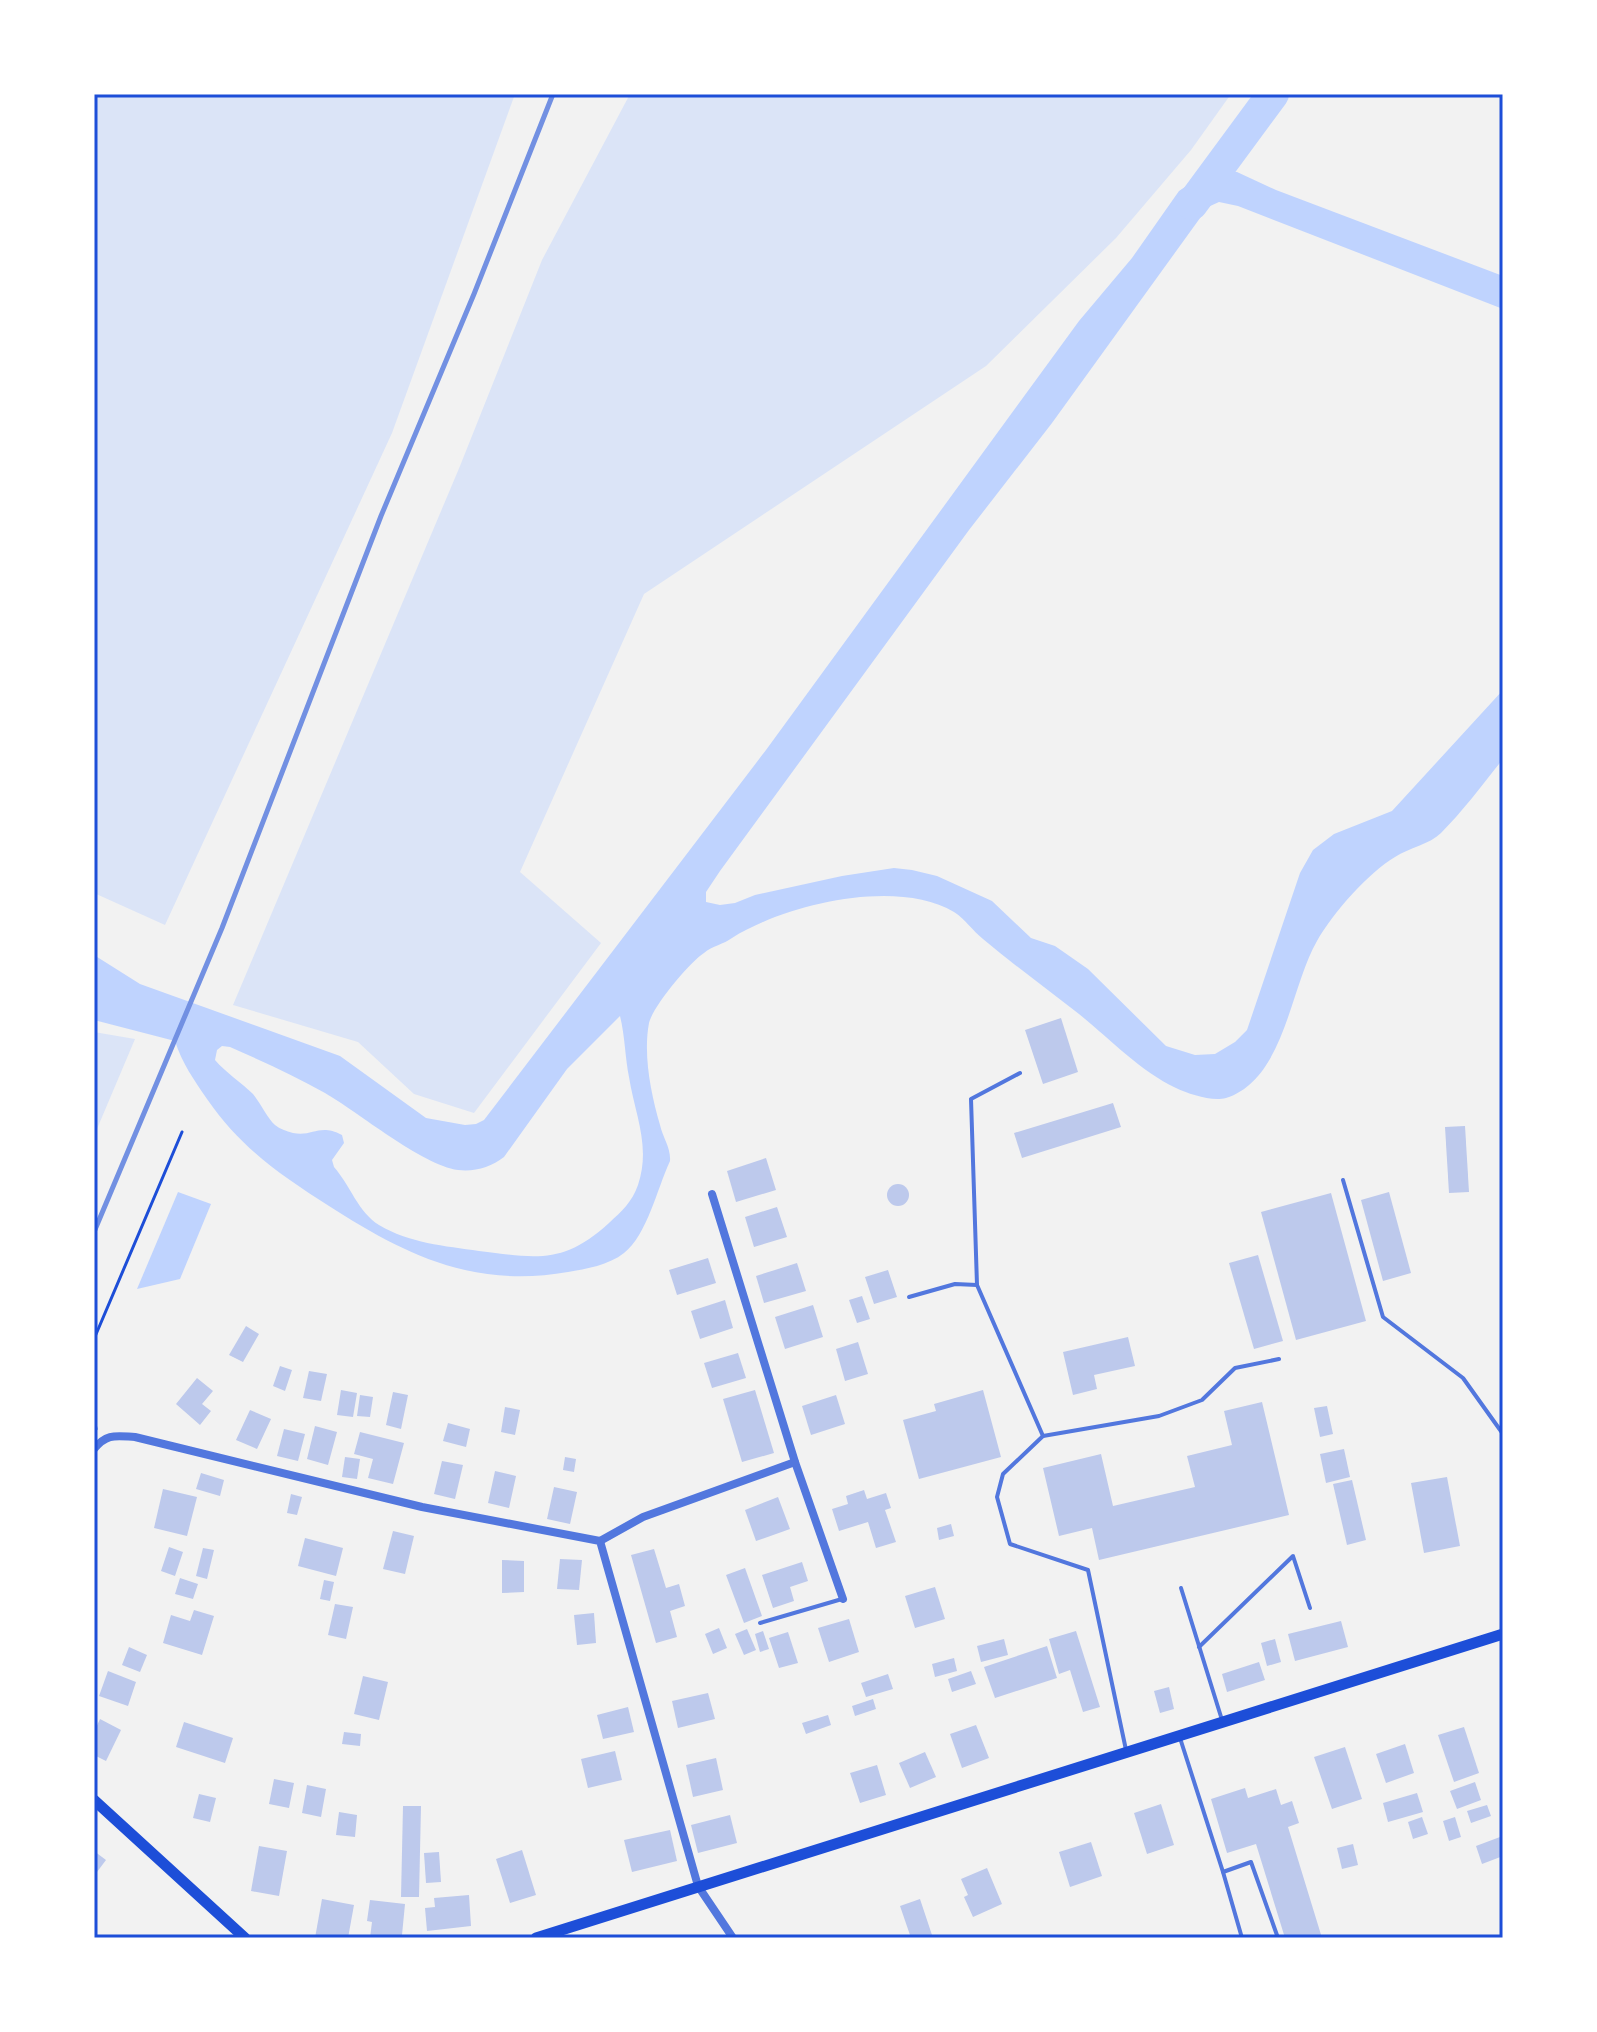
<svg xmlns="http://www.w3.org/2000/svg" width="1597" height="2032" font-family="'Golos Text',sans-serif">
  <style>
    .green { fill: #dbe4f7 }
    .water { fill: #bfd3fe; fill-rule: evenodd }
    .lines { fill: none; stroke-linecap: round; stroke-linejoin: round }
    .river { stroke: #bfd3fe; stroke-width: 32 }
    .building { fill: #bdc9ec }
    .path { stroke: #1d4ed8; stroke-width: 3 }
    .service { stroke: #5277de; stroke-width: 4 }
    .minor { stroke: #5277de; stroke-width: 8 }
    .secondary { stroke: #1d4ed8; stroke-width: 11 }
    .rail { stroke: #7290e2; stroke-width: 5 }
    .neatline { fill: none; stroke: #1d4ed8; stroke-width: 3 }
  </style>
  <rect width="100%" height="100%" fill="#f2f2f2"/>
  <g class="green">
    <path d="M94,94H515L392,433L165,925L94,893Z"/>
    <path d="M630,94H1231L1191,150L1116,238L986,366L644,594L520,872L601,943L474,1113L414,1094L358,1042L233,1005L460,466L542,260Z"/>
    <path d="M94,1032L135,1039L94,1136Z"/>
  </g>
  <g class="water">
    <path d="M1210,170L1237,172L1276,190L1503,276V309L1238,206L1219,202L1208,207L1052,423L969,530L720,871L706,892V902L720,905L735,903L755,895L842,876L894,868L912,870L937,876L992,901L1031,938L1055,946L1088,969L1166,1046L1195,1055L1215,1054L1235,1042L1247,1030L1300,873L1313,850L1334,834L1392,811L1503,690V759C1483,784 1463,811 1441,833C1430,844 1409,848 1395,857C1368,873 1333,913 1317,941C1290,987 1285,1079 1226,1098C1212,1102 1189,1094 1176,1088C1140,1071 1110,1039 1079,1014C1047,989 1014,965 983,939C973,931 965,919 954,912C897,878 786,904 732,938C724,944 712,946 704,953C689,963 653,1006 649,1023C643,1055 651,1094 660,1125C663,1138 671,1148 670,1161C657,1189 647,1235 624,1253C609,1265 586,1269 568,1272C534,1278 499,1278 465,1270C416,1259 371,1233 329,1206C279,1174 241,1148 207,1099C194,1080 182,1063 175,1041L94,1020V955L140,984L340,1056L426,1118L465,1125L476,1124L484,1120L766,750L1079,321L1132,258L1179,191ZM620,1016C625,1036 625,1057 629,1077C635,1115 651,1146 638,1185C632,1202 622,1211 609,1223C563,1265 536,1258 479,1251C445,1246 409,1243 379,1225C358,1212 350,1185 334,1167L332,1160L344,1143L342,1135C319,1123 313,1137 293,1133C286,1131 280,1129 275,1125C268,1119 261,1104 253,1094C241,1082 226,1073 215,1060L217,1050L222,1046L230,1047C262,1061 295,1076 325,1093C358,1112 422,1165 458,1170C475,1172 491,1167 504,1157L567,1069Z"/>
    <path d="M178,1192L211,1204L180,1279L137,1289Z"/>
  </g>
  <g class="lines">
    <path class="river" d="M1192,204L1273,94"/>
  </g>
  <g class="building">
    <path d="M1061,1018L1078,1072L1043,1084L1025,1030Z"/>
    <path d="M1113,1103L1121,1127L1022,1158L1014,1133Z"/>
    <path d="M1465,1126L1469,1192L1449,1193L1445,1127Z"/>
    <path d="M766,1158L776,1190L736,1202L727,1171Z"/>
    <circle cx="898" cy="1195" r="11"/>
    <path d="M1389,1192L1411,1273L1383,1281L1361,1200Z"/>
    <path d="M1331,1193L1366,1321L1296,1340L1261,1212Z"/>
    <path d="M777,1207L787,1237L754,1247L745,1217Z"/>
    <path d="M1258,1255L1283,1341L1254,1349L1229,1263Z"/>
    <path d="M708,1258L716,1283L677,1295L669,1270Z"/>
    <path d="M797,1263L806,1291L764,1303L756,1276Z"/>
    <path d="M888,1270L897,1297L874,1304L865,1277Z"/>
    <path d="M862,1296L870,1319L857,1323L849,1300Z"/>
    <path d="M725,1300L733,1328L700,1339L691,1311Z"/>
    <path d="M813,1305L823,1337L785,1349L775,1317Z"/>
    <path d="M246,1326L259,1334L243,1362L229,1355Z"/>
    <path d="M1128,1337L1135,1366L1094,1375L1097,1389L1073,1395L1063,1352Z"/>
    <path d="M858,1342L868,1374L845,1381L836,1349Z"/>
    <path d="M738,1353L746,1378L712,1388L704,1363Z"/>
    <path d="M280,1366L292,1370L285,1391L273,1386Z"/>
    <path d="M309,1371L327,1374L321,1401L303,1398Z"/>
    <path d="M197,1378L213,1391L202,1404L211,1411L200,1425L176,1404Z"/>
    <path d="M341,1390L357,1393L353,1417L337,1415Z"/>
    <path d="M755,1390L774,1453L742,1462L723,1399Z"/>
    <path d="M983,1390L1001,1457L919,1479L903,1420L936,1411L934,1404Z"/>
    <path d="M393,1392L408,1395L401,1429L386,1425Z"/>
    <path d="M360,1395L373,1397L370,1417L357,1416Z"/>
    <path d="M836,1395L845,1424L811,1435L802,1406Z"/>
    <path d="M1262,1402L1289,1515L1099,1560L1092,1528L1059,1536L1043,1468L1101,1454L1113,1506L1195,1487L1187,1456L1232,1445L1224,1411Z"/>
    <path d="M1327,1406L1333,1434L1320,1437L1314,1408Z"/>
    <path d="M505,1407L520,1410L515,1435L501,1432Z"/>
    <path d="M250,1410L271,1419L257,1449L236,1440Z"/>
    <path d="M448,1423L470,1429L466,1447L443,1441Z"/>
    <path d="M315,1426L337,1432L328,1465L307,1459Z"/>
    <path d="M284,1429L305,1434L298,1461L277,1456Z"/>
    <path d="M360,1432L404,1443L393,1484L368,1478L373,1459L354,1454Z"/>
    <path d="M1344,1449L1350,1477L1326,1483L1320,1454Z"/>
    <path d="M345,1457L360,1459L357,1479L342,1477Z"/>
    <path d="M565,1457L576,1459L574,1472L563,1470Z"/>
    <path d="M442,1461L463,1465L455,1499L434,1494Z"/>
    <path d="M495,1471L516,1476L509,1508L488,1503Z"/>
    <path d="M201,1473L224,1480L220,1496L196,1489Z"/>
    <path d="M1447,1477L1460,1546L1424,1553L1411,1483Z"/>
    <path d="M1352,1480L1366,1540L1347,1545L1333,1484Z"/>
    <path d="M554,1487L577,1492L570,1524L547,1519Z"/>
    <path d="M163,1489L197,1497L187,1536L154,1528Z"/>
    <path d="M864,1490L867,1499L886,1493L891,1508L885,1510L896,1542L876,1548L868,1522L839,1531L832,1509L848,1504L846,1496Z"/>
    <path d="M291,1494L302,1497L297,1515L287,1513Z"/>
    <path d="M778,1497L790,1529L756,1541L745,1510Z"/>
    <path d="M951,1524L954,1536L939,1540L937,1528Z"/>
    <path d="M393,1531L414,1536L405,1574L383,1569Z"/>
    <path d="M305,1538L343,1548L336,1576L298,1566Z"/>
    <path d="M169,1547L183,1552L175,1576L161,1571Z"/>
    <path d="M203,1548L214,1550L207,1579L196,1576Z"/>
    <path d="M654,1549L666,1588L679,1584L685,1606L670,1611L677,1637L656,1643L631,1555Z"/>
    <path d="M560,1559L582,1560L579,1590L557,1589Z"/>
    <path d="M502,1560L524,1561V1592L502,1593Z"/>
    <path d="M802,1562L808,1581L790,1587L794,1601L773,1608L762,1575Z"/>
    <path d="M745,1568L762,1616L744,1623L726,1575Z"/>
    <path d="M180,1578L198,1584L193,1599L175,1594Z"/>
    <path d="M324,1580L334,1582L330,1601L320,1599Z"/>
    <path d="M935,1587L945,1619L915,1628L905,1596Z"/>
    <path d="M335,1604L353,1607L346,1639L328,1635Z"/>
    <path d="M194,1610L214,1616L202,1655L163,1643L171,1615L190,1621Z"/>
    <path d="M594,1613L596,1643L577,1645L574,1615Z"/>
    <path d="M849,1619L859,1652L829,1662L818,1628Z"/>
    <path d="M1341,1621L1348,1647L1295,1661L1288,1634Z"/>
    <path d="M719,1628L727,1648L713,1654L705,1634Z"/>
    <path d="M747,1629L756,1650L744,1655L735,1634Z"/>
    <path d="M763,1631L769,1649L760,1652L755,1634Z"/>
    <path d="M1076,1631L1100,1707L1083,1712L1070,1670L1059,1674L1049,1639Z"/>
    <path d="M788,1632L798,1663L779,1668L769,1638Z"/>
    <path d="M1004,1639L1008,1655L981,1662L977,1646Z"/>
    <path d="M1275,1639L1281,1662L1267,1666L1261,1643Z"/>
    <path d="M1047,1646L1057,1678L995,1698L984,1667Z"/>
    <path d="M129,1647L147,1655L140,1672L122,1665Z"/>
    <path d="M954,1658L957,1671L935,1677L932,1664Z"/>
    <path d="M1259,1662L1265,1680L1227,1692L1222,1674Z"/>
    <path d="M108,1671L136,1682L128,1706L99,1696Z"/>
    <path d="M971,1671L976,1684L952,1692L948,1679Z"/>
    <path d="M888,1674L893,1689L866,1697L861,1683Z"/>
    <path d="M363,1676L388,1682L379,1720L354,1714Z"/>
    <path d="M1169,1687L1174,1709L1160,1713L1154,1691Z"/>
    <path d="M708,1693L715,1719L678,1728L672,1701Z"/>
    <path d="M873,1699L876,1709L855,1716L852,1706Z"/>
    <path d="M628,1707L634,1732L603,1739L597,1715Z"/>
    <path d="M828,1715L831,1725L806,1734L802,1723Z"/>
    <path d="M100,1719L121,1730L106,1761L94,1755V1732Z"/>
    <path d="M184,1722L233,1738L225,1763L176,1747Z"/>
    <path d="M976,1725L989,1758L962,1768L950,1734Z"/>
    <path d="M1464,1727L1479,1773L1454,1782L1438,1735Z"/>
    <path d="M344,1732L361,1734L360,1746L342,1744Z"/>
    <path d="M1405,1744L1414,1773L1386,1783L1376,1754Z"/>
    <path d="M1345,1747L1362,1799L1332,1809L1314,1757Z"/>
    <path d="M615,1751L622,1780L588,1788L581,1759Z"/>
    <path d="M925,1752L936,1777L910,1788L899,1763Z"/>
    <path d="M716,1758L723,1790L693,1797L686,1765Z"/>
    <path d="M877,1765L886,1795L860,1803L850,1773Z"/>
    <path d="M274,1779L294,1783L289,1808L269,1804Z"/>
    <path d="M1475,1782L1481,1800L1457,1809L1450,1791Z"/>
    <path d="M307,1785L326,1789L321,1817L302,1813Z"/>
    <path d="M1245,1788L1248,1798L1276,1789L1281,1805L1292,1801L1299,1823L1288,1827L1322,1938H1285L1256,1844L1227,1853L1211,1799Z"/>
    <path d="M1417,1793L1423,1812L1388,1822L1383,1803Z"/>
    <path d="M199,1794L216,1798L210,1822L193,1818Z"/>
    <path d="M1161,1804L1174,1845L1147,1854L1134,1813Z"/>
    <path d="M1487,1805L1491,1816L1471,1823L1467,1811Z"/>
    <path d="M403,1806H421L419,1897H401Z"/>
    <path d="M339,1812L357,1815L355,1837L336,1835Z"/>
    <path d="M730,1815L737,1843L698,1853L691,1825Z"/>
    <path d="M1422,1817L1428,1834L1413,1839L1408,1822Z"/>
    <path d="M1455,1817L1461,1837L1449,1841L1443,1821Z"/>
    <path d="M670,1830L677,1861L632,1872L624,1840Z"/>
    <path d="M1500,1837L1503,1856L1482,1864L1476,1846Z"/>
    <path d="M1091,1842L1102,1876L1070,1887L1059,1852Z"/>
    <path d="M1353,1844L1358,1865L1342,1869L1337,1848Z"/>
    <path d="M259,1846L287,1851L279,1896L251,1891Z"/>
    <path d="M522,1850L536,1895L510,1903L496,1859Z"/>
    <path d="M94,1851L106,1860L94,1876Z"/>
    <path d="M439,1852L441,1882L426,1883L424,1853Z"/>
    <path d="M987,1868L1002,1904L973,1917L964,1897L968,1895L961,1879Z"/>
    <path d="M469,1895L471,1926L427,1931L425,1908L435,1907L434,1898Z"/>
    <path d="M322,1899L354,1905L348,1938H315Z"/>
    <path d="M920,1899L933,1938H911L900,1906Z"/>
    <path d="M370,1900L405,1904L402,1935H395V1938H370L372,1922L367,1921Z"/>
  </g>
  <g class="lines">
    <g class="path">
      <path d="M94,1339L182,1132"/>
      <path d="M94,1417L96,1429"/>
    </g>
    <g class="service">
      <path d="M1020,1073L971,1099L977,1285L1043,1436"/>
      <path d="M1343,1180L1383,1317L1463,1378L1503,1434"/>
      <path d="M909,1297L955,1284L977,1285"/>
      <path d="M1181,1588L1222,1720"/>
      <path d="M760,1623L842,1599"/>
      <path d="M1199,1647L1293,1556L1310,1608"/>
      <path d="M1180,1738L1223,1872L1251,1862L1278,1938"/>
      <path d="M1126,1750L1088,1570L1010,1544L997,1497L1003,1474L1043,1436L1159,1416L1202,1400L1235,1368L1279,1359"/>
      <path d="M1223,1872L1242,1938"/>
    </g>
    <g class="minor">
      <path d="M712,1194L795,1462L843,1599"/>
      <path d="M94,1449C107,1433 116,1436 135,1437L422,1507L600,1541L698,1886L733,1938"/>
      <path d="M600,1541L643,1517L795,1462"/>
    </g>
    <g class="secondary">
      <path d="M94,1800L245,1938"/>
      <path d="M536,1938L1503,1634"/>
    </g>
    <path class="rail" d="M94,1232L222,928L381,516L474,294L553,94"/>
  </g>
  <rect width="1597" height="2032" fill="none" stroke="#ffffff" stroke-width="192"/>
  <rect x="96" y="96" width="1405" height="1840" class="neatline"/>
</svg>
